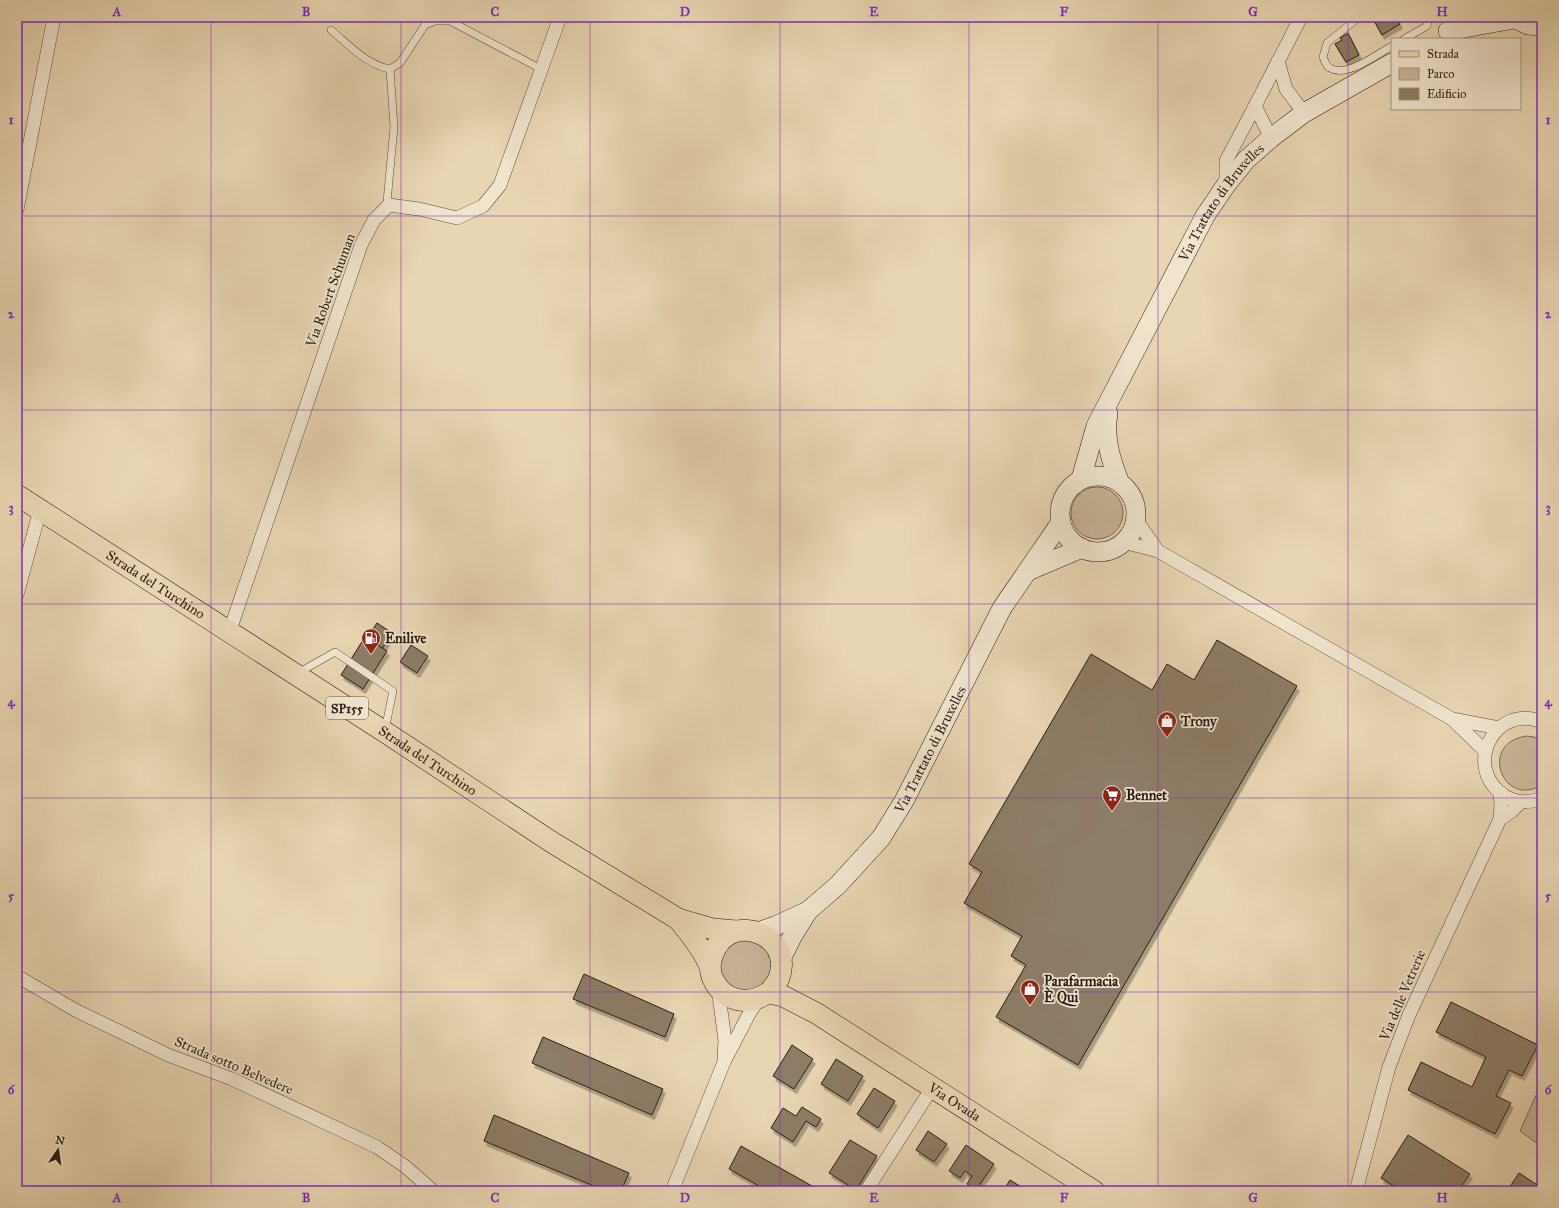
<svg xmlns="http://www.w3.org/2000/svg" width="1559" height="1208" font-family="'IM FELL Great Primer',serif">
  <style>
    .green { fill: #c8b597; stroke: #7a6855 }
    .building { fill: #8d7c66; stroke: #2b1b13; filter: url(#shadow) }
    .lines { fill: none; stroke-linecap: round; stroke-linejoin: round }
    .service-casing { stroke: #5a4a3b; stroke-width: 8 }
    .minor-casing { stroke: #5a4a3b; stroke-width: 14 }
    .secondary-casing { stroke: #2b1b13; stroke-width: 20 }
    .primary-casing { stroke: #2b1b13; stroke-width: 22 }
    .service { stroke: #f0e4cd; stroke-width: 7 }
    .minor { stroke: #f0e4cd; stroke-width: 13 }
    .secondary { stroke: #f0e4cd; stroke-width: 19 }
    .primary { stroke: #e8d5b2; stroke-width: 21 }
    .grid { fill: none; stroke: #7b2cbf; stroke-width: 1; stroke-opacity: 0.55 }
    .labels { text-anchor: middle; stroke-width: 3.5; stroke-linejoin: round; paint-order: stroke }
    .shield { fill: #f0e4cd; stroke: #66574b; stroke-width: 1 }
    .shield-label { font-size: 13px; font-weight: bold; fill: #2b1b13 }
    .street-label { font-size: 14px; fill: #2b1b13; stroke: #f0e4cd }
    .poi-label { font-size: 14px; font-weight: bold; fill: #2b1b13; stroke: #f0e4cd; text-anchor: start }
    .neatline { fill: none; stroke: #7b2cbf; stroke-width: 1.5 }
    .grid-label { font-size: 13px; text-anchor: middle; font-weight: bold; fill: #7b2cbf }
  </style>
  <defs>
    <filter id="shadow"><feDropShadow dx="2.5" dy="4.5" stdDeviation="0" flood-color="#0004"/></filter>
  </defs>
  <rect width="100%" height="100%" fill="#e8d5b2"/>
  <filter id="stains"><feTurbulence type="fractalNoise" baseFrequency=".005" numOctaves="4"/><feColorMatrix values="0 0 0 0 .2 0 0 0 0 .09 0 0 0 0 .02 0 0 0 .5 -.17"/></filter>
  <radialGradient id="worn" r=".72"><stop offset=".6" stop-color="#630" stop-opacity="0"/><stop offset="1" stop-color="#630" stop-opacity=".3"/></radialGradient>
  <g class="green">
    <circle cx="1097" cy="513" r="26"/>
    <path d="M1527,736L1534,737L1542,741V785C1502,809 1478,742 1527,736Z"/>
    <path d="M745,938L767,949L773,966L768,982L745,994L722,983C717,950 715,953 745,938Z"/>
    <path d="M1542,1082V1147L1520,1131Z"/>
  </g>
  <g class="building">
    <path d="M1372,17H1396L1400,24L1382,35Z"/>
    <path d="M1348,33L1359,55L1346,62L1335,44L1342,40L1340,38Z"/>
    <path d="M377,623L392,633L382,649L366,639Z"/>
    <path d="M365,637L387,651L363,689L341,675Z"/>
    <path d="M1217,640L1297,686L1078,1065L996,1017L1026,965L1011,956L1022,936L964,903L982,872L969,864L1091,654L1152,690L1167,664L1194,680Z"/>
    <path d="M411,645L428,656L417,673L400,662Z"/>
    <path d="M584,974L674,1014L665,1037L573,999Z"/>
    <path d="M1451,1002L1538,1045L1522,1076L1509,1070L1496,1096L1511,1103L1495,1134L1408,1090L1421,1062L1472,1087L1486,1057L1436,1032Z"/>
    <path d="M543,1037L663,1089L652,1115L532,1063Z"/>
    <path d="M792,1045L813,1059L794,1089L773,1076Z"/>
    <path d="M836,1059L863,1076L848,1101L821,1084Z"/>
    <path d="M874,1088L895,1101L878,1128L857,1114Z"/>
    <path d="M802,1107L821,1119L816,1127L806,1121L793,1142L771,1128L783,1108L796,1116Z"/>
    <path d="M494,1115L629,1173L621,1191H606L484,1141Z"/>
    <path d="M928,1131L947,1144L934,1162L916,1150Z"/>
    <path d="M1408,1135L1470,1174L1458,1191H1402L1381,1178Z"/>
    <path d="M850,1140L877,1156L856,1190L829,1173Z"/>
    <path d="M966,1145L994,1164L976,1190L967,1184L972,1176L965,1171L960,1178L949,1171Z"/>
    <path d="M741,1146L821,1191H768L729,1169Z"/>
    <path d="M1519,1173L1542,1188V1191H1507Z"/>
    <path d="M1010,1180L1028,1191H1003Z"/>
  </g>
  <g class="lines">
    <defs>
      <g id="service">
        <path d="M1359,17L1327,43L1323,57C1325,61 1326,66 1330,68C1347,78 1377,54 1392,46"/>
        <path d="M331,30C349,45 367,65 390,69L400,63L425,25L435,21H450L541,69"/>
        <path d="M1404,39L1427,26L1429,17"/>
        <path d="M389,205L387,202L394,127L390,69"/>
        <path d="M298,673L335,652L393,691L385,730"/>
      </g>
      <g id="minor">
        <path d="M1278,61L1286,89L1304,113"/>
        <path d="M1271,138L1255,106L1301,17"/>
        <path d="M1226,185V161L1255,106"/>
        <path d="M17,210L54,17"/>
        <path d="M1136,520L1158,551"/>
        <path d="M1123,542L1158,551L1452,719L1485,751"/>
        <path d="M17,595L40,510"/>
        <path d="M229,633L361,245L374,220L389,205L419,209L457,218L483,206L500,185L560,17"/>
        <path d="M1452,719L1499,728"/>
        <path d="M1542,722C1494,702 1461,769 1506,797C1517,803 1531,803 1542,798"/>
        <path d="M1500,819L1512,811L1521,802"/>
        <path d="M17,976L75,1010L168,1055L232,1079L377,1147L406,1167L433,1191"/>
        <path d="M718,988L725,1040L724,1056"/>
        <path d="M672,1191L724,1062L750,1012L759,999"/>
        <path d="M866,1191L932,1088"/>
        <path d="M1356,1191L1389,1067L1409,1015L1500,819L1501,805L1500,792"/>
      </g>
      <g id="secondary">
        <path d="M1512,17L1528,25L1542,26"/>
        <path d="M1448,31L1514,19"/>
        <path d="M1108,413C1104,437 1110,458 1119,481"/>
        <circle cx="1098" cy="514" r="38"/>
        <path id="s1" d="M1081,479L1096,426L1205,216L1226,185L1246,160L1271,138L1304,113L1392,63"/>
        <path d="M1028,571L1082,548"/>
        <path id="s2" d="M758,932L775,926L808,911L838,885L881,838L904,801L1002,608L1061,522"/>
        <path d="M781,959L792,937L808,911"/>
      </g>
      <g id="primary">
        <path id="s3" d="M17,495L385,732L550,841L678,919L713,929L736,931"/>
        <path d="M678,919C686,929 695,940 702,951C705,956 708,962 710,967C711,971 711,976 713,979C723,1001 747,1006 766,994C772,991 776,984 779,978C796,930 718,906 710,966"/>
        <path id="s4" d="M769,993L783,996L816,1013L1094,1191"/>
      </g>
    </defs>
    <use href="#service" class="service-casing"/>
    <use href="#minor" class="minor-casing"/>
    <use href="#secondary" class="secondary-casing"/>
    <use href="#primary" class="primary-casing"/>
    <use href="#service" class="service"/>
    <use href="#minor" class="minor"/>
    <use href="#secondary" class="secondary"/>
    <use href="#primary" class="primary"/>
  </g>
  <path class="grid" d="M211,17V1191M401,17V1191M590,17V1191M780,17V1191M969,17V1191M1158,17V1191M1348,17V1191M17,216H1542M17,410H1542M17,604H1542M17,798H1542M17,992H1542"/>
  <defs>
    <symbol id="fuel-pin" viewBox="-11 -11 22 30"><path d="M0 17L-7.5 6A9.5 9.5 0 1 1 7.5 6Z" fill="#8f2418" stroke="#f0e4cd"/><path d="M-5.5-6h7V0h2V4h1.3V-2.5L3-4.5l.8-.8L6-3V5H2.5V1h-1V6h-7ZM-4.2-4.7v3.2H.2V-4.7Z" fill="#fff"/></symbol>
    <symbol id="shop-pin" viewBox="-11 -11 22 30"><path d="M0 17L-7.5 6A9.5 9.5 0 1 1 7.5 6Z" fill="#8f2418" stroke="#f0e4cd"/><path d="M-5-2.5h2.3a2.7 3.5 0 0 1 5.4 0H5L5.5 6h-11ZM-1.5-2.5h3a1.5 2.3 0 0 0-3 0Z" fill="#fff"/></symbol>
    <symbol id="supermarket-pin" viewBox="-11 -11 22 30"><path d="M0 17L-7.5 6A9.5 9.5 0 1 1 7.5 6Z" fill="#8f2418" stroke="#f0e4cd"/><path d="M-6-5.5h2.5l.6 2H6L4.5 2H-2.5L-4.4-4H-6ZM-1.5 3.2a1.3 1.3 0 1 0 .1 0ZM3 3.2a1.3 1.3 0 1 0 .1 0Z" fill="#fff"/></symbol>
  </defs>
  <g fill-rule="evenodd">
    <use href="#fuel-pin" x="360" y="627" width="22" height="30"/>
    <use href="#shop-pin" x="1156" y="710" width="22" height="30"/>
    <use href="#supermarket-pin" x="1101" y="784" width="22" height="30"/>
    <use href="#shop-pin" x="1019" y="978" width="22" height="30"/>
  </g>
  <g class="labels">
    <rect class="shield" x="326" y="697" width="42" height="22" rx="3"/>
    <g class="shield-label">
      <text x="347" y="713">SP155</text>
    </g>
    <g class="street-label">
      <text dy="5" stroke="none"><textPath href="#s1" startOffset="312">Via Trattato di Bruxelles</textPath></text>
      <text transform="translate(330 290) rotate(-70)" y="5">Via Robert Schuman</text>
      <text dy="5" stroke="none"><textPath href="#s3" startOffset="165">Strada del Turchino</textPath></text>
      <text dy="5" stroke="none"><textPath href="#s2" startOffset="259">Via Trattato di Bruxelles</textPath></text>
      <text dy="5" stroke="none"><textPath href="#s3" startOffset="489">Strada del Turchino</textPath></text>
      <text transform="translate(1402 995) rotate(-67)" y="5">Via delle Vetrerie</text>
      <text transform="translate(234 1065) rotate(23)" y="5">Strada sotto Belvedere</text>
      <text dy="5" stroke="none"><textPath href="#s4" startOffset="216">Via Ovada</textPath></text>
    </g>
    <g class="poi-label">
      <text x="385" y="643">Enilive</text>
      <text x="1181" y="726">Trony</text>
      <text x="1126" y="800">Bennet</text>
      <text x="1044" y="986">Parafarmacia<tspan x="1044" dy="16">È Qui</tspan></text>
    </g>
  </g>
  <rect width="1559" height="1208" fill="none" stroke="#e8d5b2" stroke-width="44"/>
  <rect x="1391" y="38" width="130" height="72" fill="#f0e4cd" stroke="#a19483"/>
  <rect x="1399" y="51" width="20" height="6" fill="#e8d5b2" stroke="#a19483"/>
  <text x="1427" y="58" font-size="12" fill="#2b1b13">Strada</text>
  <rect x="1399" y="68" width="20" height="12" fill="#c8b597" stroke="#a19483"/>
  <text x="1427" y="78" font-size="12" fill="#2b1b13">Parco</text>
  <rect x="1399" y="88" width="20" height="12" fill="#8d7c66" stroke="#a19483"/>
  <text x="1427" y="98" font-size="12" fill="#2b1b13">Edificio</text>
  <g transform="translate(58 1150) rotate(13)" stroke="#f0e4cd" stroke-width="3" paint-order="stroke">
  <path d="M0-3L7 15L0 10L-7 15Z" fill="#2b1b13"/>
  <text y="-6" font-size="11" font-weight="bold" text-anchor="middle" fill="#2b1b13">N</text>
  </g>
  <rect x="22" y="22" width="1515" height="1164" class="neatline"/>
  <g class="grid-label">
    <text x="117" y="16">A</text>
    <text x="306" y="16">B</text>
    <text x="495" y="16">C</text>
    <text x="685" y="16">D</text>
    <text x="874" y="16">E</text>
    <text x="1064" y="16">F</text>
    <text x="1253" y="16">G</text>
    <text x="1442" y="16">H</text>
    <text x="11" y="124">1</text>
    <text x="1548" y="124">1</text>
    <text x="11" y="318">2</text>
    <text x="1548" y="318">2</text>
    <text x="11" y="512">3</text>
    <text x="1548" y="512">3</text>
    <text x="11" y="706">4</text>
    <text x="1548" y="706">4</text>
    <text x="11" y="900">5</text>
    <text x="1548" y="900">5</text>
    <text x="11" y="1094">6</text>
    <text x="1548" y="1094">6</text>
    <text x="117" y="1202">A</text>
    <text x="306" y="1202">B</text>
    <text x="495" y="1202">C</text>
    <text x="685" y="1202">D</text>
    <text x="874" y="1202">E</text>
    <text x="1064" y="1202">F</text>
    <text x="1253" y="1202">G</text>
    <text x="1442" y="1202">H</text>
  </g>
  <rect width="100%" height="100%" filter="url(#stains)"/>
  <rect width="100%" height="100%" fill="url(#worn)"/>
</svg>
